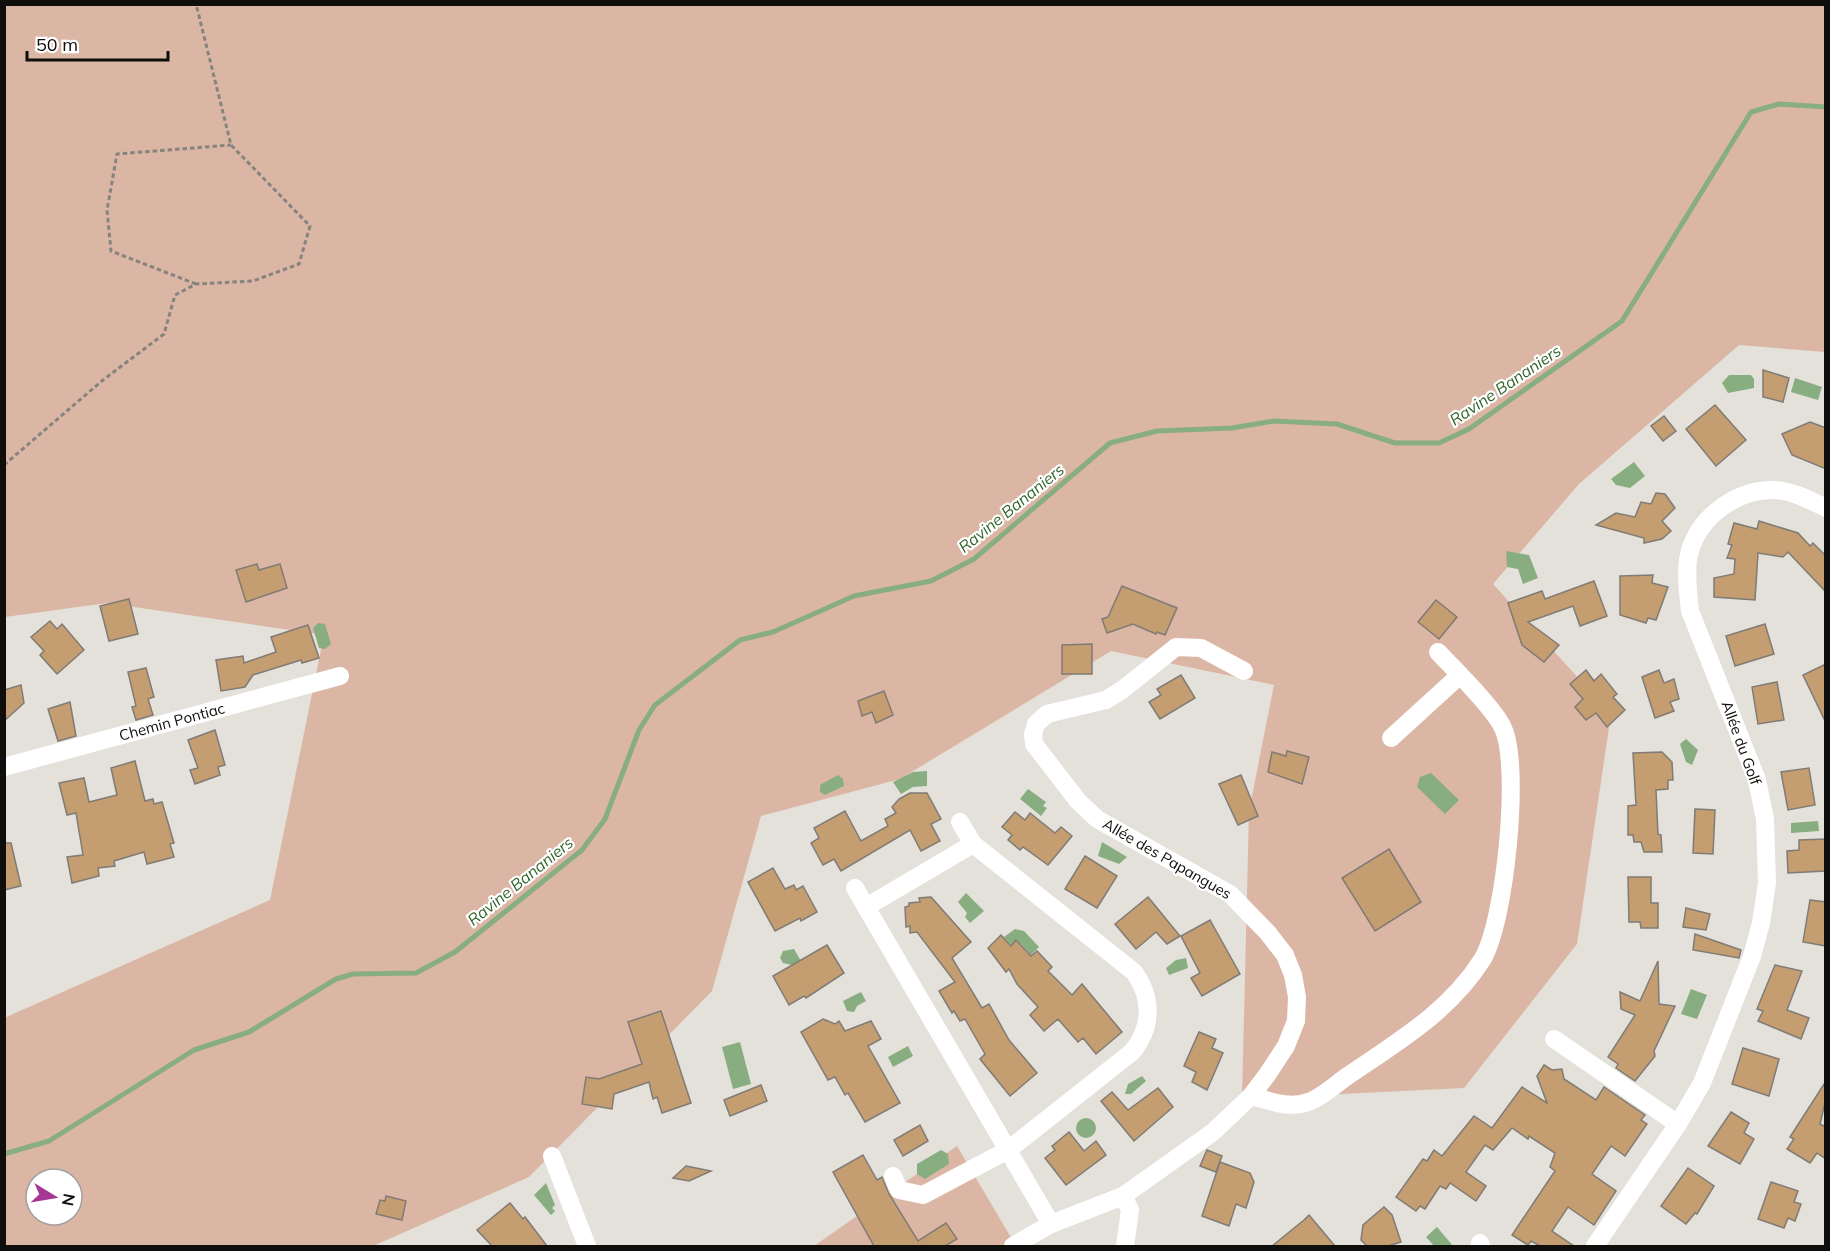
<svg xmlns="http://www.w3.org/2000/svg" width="1830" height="1251" font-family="Mulish,sans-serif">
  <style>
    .green { fill: #dcb6a5; fill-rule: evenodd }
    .water { fill: #88ad81 }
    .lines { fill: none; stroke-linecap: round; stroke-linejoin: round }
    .stream { stroke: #88ad81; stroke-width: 5 }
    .building { fill: #c49d71; stroke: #807b75; stroke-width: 1.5 }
    .path { stroke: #85847e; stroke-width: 3; stroke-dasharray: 4.5 3; stroke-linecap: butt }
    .street { stroke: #fff; stroke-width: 18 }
    .labels { text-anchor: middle; stroke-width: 4.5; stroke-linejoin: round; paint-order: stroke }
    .street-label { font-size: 15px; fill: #0f0e0b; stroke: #fff }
    .water-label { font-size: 16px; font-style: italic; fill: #306328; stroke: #fff }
  </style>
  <rect width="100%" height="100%" fill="#e3e1d9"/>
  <g class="green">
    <path d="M5,5H1825V352L1739,345L1579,484L1493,584L1611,714L1577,944L1464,1088L1242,1099L1249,811L1274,685L1111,651L900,779L761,816L712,991L529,1177L373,1246H5L4,1018L270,900L324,635L107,603L5,617ZM36,1179H72V1215H36Z"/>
    <path d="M957,1146L1016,1246H814Z"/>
  </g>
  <g class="water">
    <path d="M1729,375H1751L1754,379V388L1728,393L1722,383Z"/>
    <path d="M1795,378L1822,387L1818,400L1791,392Z"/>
    <path d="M1634,462L1645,476L1630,488L1616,485L1611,479Z"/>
    <path d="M1506,551L1529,555L1538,578L1523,584L1518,569L1507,567Z"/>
    <path d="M318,623L325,624L331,644L325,649L319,648L313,628Z"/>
    <path d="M1686,739L1698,750L1692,765L1686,762L1680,744Z"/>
    <path d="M927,771V786L913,787L901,794L893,782L913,772Z"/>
    <path d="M1431,773L1459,800L1445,814L1417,787L1420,777Z"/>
    <path d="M838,775L843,779L844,786L825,795L820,792V785Z"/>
    <path d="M1028,789L1046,802L1043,806L1047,808L1041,816L1020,799Z"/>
    <path d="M1818,821L1819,831L1791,833V823Z"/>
    <path d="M1102,842L1127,857L1119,864L1098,856Z"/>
    <path d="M966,893L984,911L970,923L965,917L967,913L958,902Z"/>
    <path d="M1015,929L1024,931L1039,947L1031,955L1021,944L1014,948L1004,937Z"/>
    <path d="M794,949L809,975L800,981L792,965L783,963L780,958L783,951Z"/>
    <path d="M1186,958L1188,968L1169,975L1166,968L1176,960Z"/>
    <path d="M1691,989L1707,995L1697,1019L1681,1014Z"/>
    <path d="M861,992L866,1001L857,1006L854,1012L847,1011L843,1001Z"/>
    <path d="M740,1042L751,1084L733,1089L722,1047Z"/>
    <path d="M908,1046L913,1056L893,1067L888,1057Z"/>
    <path d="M1142,1076L1146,1081L1131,1094H1125L1128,1084Z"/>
    <circle cx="1086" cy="1128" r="10"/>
    <path d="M941,1150L948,1154L949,1164L925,1179L917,1174V1164Z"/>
    <path d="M546,1183L555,1205L552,1208L555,1211L551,1215L534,1195Z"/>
    <path d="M1437,1227L1453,1246H1434L1426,1237Z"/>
  </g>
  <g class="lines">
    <path class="stream" d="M4,1154L49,1141L194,1050L249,1032L336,979L353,974L416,973L455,952L582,850L605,819L639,730L655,705L740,640L773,632L854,596L931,581L974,559L1110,443L1157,431L1232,428L1274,421L1337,424L1395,443H1439L1469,429L1622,321L1751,112L1779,104L1826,107"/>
  </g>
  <g class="building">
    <path d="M1763,370L1789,378L1783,402L1763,397Z"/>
    <path d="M1715,405L1746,440L1716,466L1686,429Z"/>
    <path d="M1664,416L1676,431L1663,441L1651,426Z"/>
    <path d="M1810,422L1826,428V469L1792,455L1782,434Z"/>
    <path d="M1656,493L1665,494L1675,508L1662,521L1671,531L1662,539L1644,543V538L1596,525L1616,513L1635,517L1641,502L1651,504Z"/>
    <path d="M1759,521L1798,533L1810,546L1813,543L1826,556V592L1788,552L1783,557L1758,553L1755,600L1714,597V578L1734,574L1735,559L1727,558L1732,545L1728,544L1734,523L1757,529Z"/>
    <path d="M257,564L259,570L280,564L287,588L246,602L236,570Z"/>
    <path d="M1653,575L1652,583L1668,587L1656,620L1648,618L1646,623L1620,615V576Z"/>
    <path d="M1594,581L1607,616L1580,626L1573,606L1528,622L1559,645L1544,662L1522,645L1508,603L1542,591L1545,599Z"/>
    <path d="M1122,586L1177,608L1165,635L1157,632L1156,634L1133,624L1107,633L1102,619L1108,617Z"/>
    <path d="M129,599L138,634L109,641L100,606Z"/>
    <path d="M1436,600L1457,617L1439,639L1418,622Z"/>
    <path d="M50,621L57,629L62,624L84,650L57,674L40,655L44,651L31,637Z"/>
    <path d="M1765,624L1774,654L1735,666L1726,636Z"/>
    <path d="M308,625L319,658L302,663L301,660L253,675L245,687L221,691L216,660L243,656L244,663L276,652L271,637Z"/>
    <path d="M1092,644V674H1062V645Z"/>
    <path d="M1826,664V723L1803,675Z"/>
    <path d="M146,668L154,697L148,699L153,715L136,720L132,707L136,706L128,672Z"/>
    <path d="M1586,670L1594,681L1601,674L1617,694L1613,697L1625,710L1607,727L1596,713L1586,720L1575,707L1583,699L1570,684Z"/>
    <path d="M1659,670L1664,683L1674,679L1679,699L1670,702L1674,711L1655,718L1642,677Z"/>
    <path d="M1181,675L1195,698L1160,719L1149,702L1161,695L1157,689Z"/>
    <path d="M1777,682L1784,720L1758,724L1752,687Z"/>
    <path d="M21,685L24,703L4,721V690Z"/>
    <path d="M884,691L893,715L876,723L872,712L862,716L858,701Z"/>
    <path d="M70,702L76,736L58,741L48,709Z"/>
    <path d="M215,730L225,765L218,767L220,775L195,784L190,770L198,768L188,740Z"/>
    <path d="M1287,751L1309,757L1302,784L1268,772L1272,752L1286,756Z"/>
    <path d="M1662,752L1672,762L1673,780H1668V789L1656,790L1658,834L1661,835L1662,852H1644L1641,842H1634L1633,835H1628V806L1636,805L1633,753Z"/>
    <path d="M135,761L145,801L153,799L154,804L162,802L174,843L170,844L174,857L147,864L144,852L114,861L115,866L98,868L99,876L72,883L67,857L83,855L76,813L67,815L59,783L84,778L89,802L117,795L111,768Z"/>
    <path d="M1809,768L1815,805L1788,810L1781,772Z"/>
    <path d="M1241,775L1258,816L1238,825L1219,784Z"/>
    <path d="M910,793H927L941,819L931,824L940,841L921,851L910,830L841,871L834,859L823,865L811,843L819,838L814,828L845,811L861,841L888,826L885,819L896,813L892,807L899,799Z"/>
    <path d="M1695,809L1715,810L1713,854L1693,853Z"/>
    <path d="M1015,812L1025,820L1030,813L1055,833L1061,827L1072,836L1048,865L1023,847L1020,850L1008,840L1012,835L1002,827Z"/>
    <path d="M1826,839V871L1788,873L1787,851L1799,850V840Z"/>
    <path d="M4,843H11L21,886L4,890Z"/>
    <path d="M1389,849L1421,902L1375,931L1342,878Z"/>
    <path d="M1085,856L1117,876L1097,908L1065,889Z"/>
    <path d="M773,868L785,889L794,885L796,890L803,886L817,912L801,921L800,918L775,931L748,882Z"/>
    <path d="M1628,877H1651V903H1658V928H1641L1640,922H1629Z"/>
    <path d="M931,897L971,942L952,958L982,1008L989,1004L1009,1040L1037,1073L1010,1096L980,1059L985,1054L965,1019L960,1021L954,1011L952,1013L939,991L955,982L917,932L910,933V926L906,927L905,907L909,906V903L920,902L919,898Z"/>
    <path d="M1148,897L1180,936L1167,944L1156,932L1136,949L1115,924Z"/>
    <path d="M1810,900L1826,902V946L1803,942Z"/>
    <path d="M1686,908L1710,914L1706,930L1683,927Z"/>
    <path d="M1210,920L1240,974L1202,996L1191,978L1200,973L1181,936Z"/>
    <path d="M1695,934L1741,950L1739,958L1693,950Z"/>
    <path d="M1001,935L1011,946L1016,940L1031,956L1037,951L1052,967L1048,971L1072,995L1082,984L1122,1032L1096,1054L1083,1038L1078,1042L1058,1019L1044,1031L1030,1015L1038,1007L1017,984L1009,969L1006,972L988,948Z"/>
    <path d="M827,945L844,973L806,998L804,996L789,1005L773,976Z"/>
    <path d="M1658,961L1659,1004L1675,1006L1654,1051L1655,1056L1635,1081L1616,1068L1618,1064L1608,1057L1635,1015L1621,1009L1620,992L1640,1001Z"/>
    <path d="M1775,965L1802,971L1787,1010L1809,1018L1801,1039L1758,1021L1763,1011L1757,1009Z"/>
    <path d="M661,1011L691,1103L662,1113L657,1097L653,1099L649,1082L614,1094L612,1109L582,1104L586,1077L599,1079L642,1064L628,1022Z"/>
    <path d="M823,1019L835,1024L839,1021L845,1031L871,1021L881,1039L868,1046L900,1103L865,1122L848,1093L845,1095L835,1077L828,1080L801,1032Z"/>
    <path d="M1199,1032L1216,1039L1212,1048L1223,1053L1207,1090L1192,1082L1196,1072L1184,1066Z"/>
    <path d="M1743,1048L1779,1059L1769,1096L1732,1084Z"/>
    <path d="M1544,1065L1552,1070L1562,1069L1564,1079L1596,1100L1604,1087L1645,1115L1641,1120L1647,1124L1625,1156L1611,1146L1592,1174L1616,1191L1594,1225L1568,1207L1552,1231L1574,1246H1540L1531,1241L1528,1245L1512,1235L1555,1171L1550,1167L1555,1153L1529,1136L1528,1139L1512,1128L1493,1150L1485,1145L1466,1172L1486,1186L1476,1201L1450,1183L1446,1189L1440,1186L1425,1209L1420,1206L1416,1211L1396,1197L1423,1159L1427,1161L1434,1150L1442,1156L1474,1116L1492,1128L1522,1087L1547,1103L1537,1076Z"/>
    <path d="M1826,1081V1099L1820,1124L1826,1127V1159L1817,1153L1810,1163L1787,1149L1794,1139L1790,1137Z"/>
    <path d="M761,1085L767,1101L730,1116L724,1100Z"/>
    <path d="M1158,1088L1173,1107L1134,1141L1101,1101L1112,1092L1128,1110Z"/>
    <path d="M1731,1112L1749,1123L1744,1133L1754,1139L1740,1164L1708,1146Z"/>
    <path d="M920,1125L928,1141L903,1156L894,1140Z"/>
    <path d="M1069,1132L1084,1151L1096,1141L1106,1155L1066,1185L1045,1158L1055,1150L1052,1146Z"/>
    <path d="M1207,1150L1222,1156L1216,1172L1200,1166Z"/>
    <path d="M863,1155L877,1180L882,1177L889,1194L918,1241L946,1223L957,1239L945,1246H874L833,1172Z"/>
    <path d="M1220,1162L1250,1173L1254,1182L1246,1208L1236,1204L1229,1226L1202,1216Z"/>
    <path d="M686,1166L711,1171L689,1181L673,1178Z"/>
    <path d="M1688,1168L1714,1186L1697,1214L1695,1213L1686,1224L1661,1206Z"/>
    <path d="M1771,1182L1798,1191L1794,1202L1801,1204L1795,1221L1788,1218L1784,1228L1758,1219Z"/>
    <path d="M386,1196L406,1201L402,1220L376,1214L380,1200L385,1201Z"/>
    <path d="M510,1203L523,1219L525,1217L547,1246H492L477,1230Z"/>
    <path d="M1384,1207L1392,1215L1401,1242L1388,1246H1367L1361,1240L1363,1225Z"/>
    <path d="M1309,1215L1335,1246H1272L1304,1220Z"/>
  </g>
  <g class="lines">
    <g class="path">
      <path d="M196,284L111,251L107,210L117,154L231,145"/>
      <path d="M4,465L103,380L164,334L175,295L196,284L253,281L299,264L310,226L231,145L196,4"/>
    </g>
    <g class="street">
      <path d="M1391,738L1460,675"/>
      <path d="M4,767L340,676"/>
      <path d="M855,888L1051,1224"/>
      <path d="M866,907L973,844"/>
      <path d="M1554,1039L1678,1124"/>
      <path d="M1251,1096C1270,1101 1289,1109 1308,1102C1321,1098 1335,1085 1346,1077C1396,1043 1449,1012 1482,960C1505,924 1521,766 1503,728C1494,708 1454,669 1438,652"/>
      <path d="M552,1156L587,1246"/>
      <path d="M893,1176L899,1190L923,1195L1008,1150L1132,1052C1152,1028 1153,998 1134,972L973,844L960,822"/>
      <path d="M1123,1196L1130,1210L1125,1246"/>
      <path d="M1480,1243L1481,1246"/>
      <path d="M1013,1246L1051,1224L1123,1196L1213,1132L1251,1096L1267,1075L1286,1046L1296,1021L1297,997L1293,975L1285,955L1268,933L1230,894L1097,819L1078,801L1034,744L1033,734L1036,724L1047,714L1106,700L1122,690L1176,647L1201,648L1244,671"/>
      <path d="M1595,1246L1678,1124L1702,1083L1752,956L1761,923L1767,883L1765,819L1757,780L1690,611C1688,594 1686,577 1688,560C1694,520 1734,490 1773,490C1791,490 1810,500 1826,508"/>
    </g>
  </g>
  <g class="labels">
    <g class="street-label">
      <text transform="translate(172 722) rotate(-15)" y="5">Chemin Pontiac</text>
      <text transform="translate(1741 743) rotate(70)" y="5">Allée du Golf</text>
      <text transform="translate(1167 859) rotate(30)" y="5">Allée des Papangues</text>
    </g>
    <g class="water-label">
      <text transform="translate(1505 385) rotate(-34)" y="6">Ravine Bananiers</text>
      <text transform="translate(1011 508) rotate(-39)" y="6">Ravine Bananiers</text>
      <text transform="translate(520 881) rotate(-39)" y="6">Ravine Bananiers</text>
    </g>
  </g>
  <rect width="1830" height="1251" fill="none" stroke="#0f0e0b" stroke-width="12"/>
  <g transform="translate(54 1197) rotate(101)"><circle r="28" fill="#ffffff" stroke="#9f9f9d" stroke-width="1.5"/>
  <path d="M0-4.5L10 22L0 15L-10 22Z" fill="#a43694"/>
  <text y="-9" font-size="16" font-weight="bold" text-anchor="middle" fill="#0f0e0b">N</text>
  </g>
  <path d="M27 51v9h141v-9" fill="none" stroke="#0f0e0b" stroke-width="3"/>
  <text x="36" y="51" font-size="18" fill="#0f0e0b" stroke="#ffffff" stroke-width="4.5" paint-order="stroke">50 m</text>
</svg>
